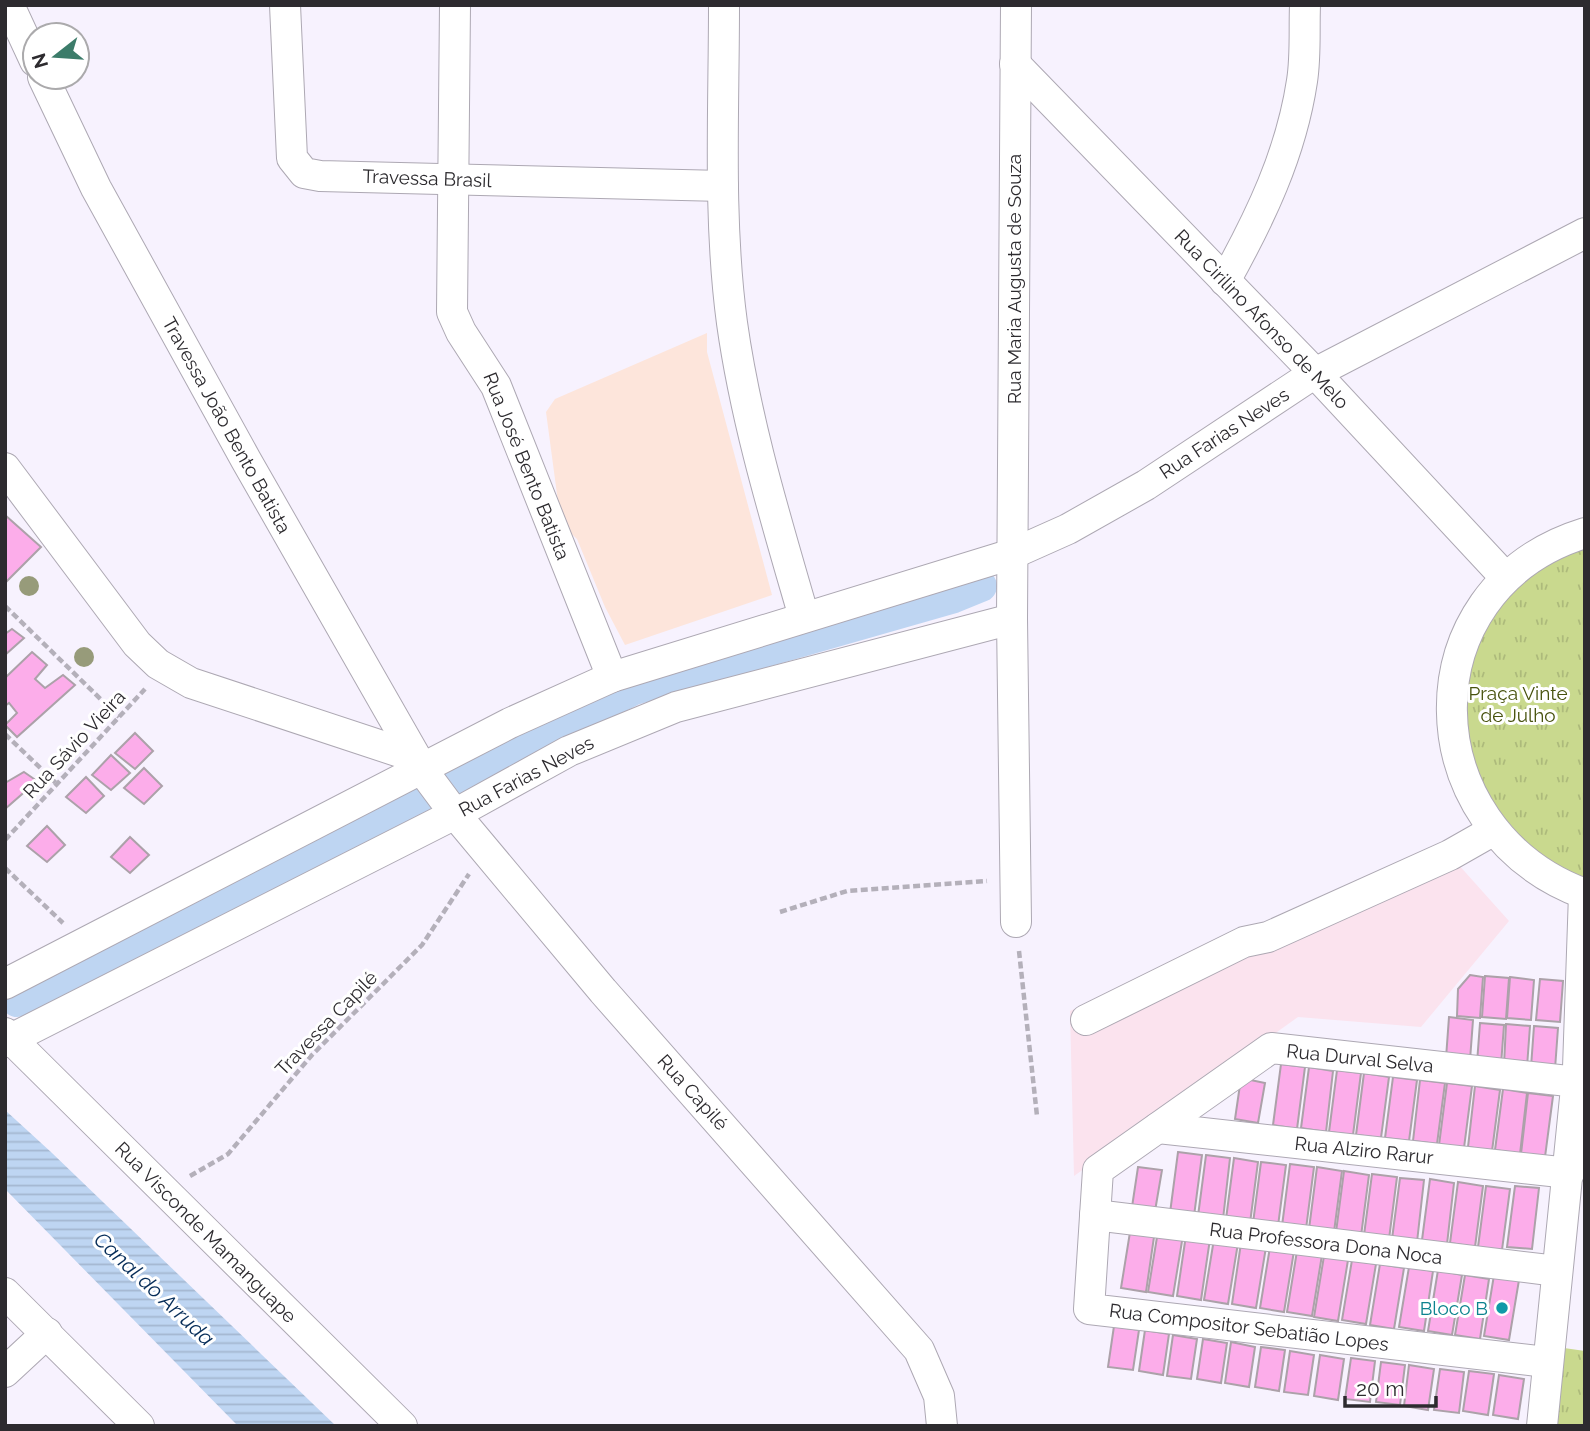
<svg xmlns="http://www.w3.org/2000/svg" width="1590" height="1431" font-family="Raleway,sans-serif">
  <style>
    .commercial { fill: #fbe3ee }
    .education { fill: #fde5db }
    .park { fill: url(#park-tufts) }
    .water { fill: url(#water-rules) }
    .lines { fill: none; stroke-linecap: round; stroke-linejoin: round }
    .canal { stroke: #bed5f2; stroke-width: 32 }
    .building { fill: #fcadea; stroke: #aca1a9; stroke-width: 2 }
    .minor-casing { stroke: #ada8b3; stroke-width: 32 }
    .path { stroke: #b4b0ba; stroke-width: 4.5; stroke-dasharray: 7 3.5; stroke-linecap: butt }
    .minor { stroke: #fff; stroke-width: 30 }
    .tree { fill: #979b7a }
    .culture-dot { fill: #0f9aa8; stroke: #fff; stroke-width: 2.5 }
    .labels { text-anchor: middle; stroke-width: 6; stroke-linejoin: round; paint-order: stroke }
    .street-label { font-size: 19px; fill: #2d2b2f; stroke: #fff }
    .park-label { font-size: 19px; fill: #48530e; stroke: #fff }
    .culture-label { font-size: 19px; fill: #0d838f; stroke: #fff; text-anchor: end }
    .water-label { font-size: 21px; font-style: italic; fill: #052c58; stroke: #fff }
  </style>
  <defs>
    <pattern id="park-tufts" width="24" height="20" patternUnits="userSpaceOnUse" patternTransform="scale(1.75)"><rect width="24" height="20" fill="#c9d98e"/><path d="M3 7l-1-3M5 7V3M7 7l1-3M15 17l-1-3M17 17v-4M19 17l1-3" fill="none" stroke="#adba7b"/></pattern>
    <pattern id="water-rules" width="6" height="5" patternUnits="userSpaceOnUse" patternTransform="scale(1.75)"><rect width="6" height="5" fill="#bed5f2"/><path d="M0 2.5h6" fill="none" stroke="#a4b7d0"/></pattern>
  </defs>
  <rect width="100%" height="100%" fill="#f7f2fe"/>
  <path class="commercial" d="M1440,844L1509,921L1421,1027L1298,1017L1074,1176L1070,1011Z"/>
  <path class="education" d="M707,333V352L772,595L625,645L605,607L577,539L561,524L546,412L555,399Z"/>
  <g class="park">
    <path d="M1585,533V894L1564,886L1459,766L1474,620Z"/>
    <path d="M1564,1348L1585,1351V1426H1556Z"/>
  </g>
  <path class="water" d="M5,1110L52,1153L336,1426H238L5,1189Z"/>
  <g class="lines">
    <path class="canal" d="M17,1001L634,689L954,597L981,586"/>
  </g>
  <g class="building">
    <path d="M5,515L41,547L5,583Z"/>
    <path d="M12,629L24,638L5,655V634Z"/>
    <path d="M32,652L47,665L35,679L45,688L63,675L75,685L17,737L5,725L17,713L9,703L5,706V678Z"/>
    <path d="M135,733L153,751L135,769L115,753Z"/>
    <path d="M111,755L130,773L111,790L92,775Z"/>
    <path d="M144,768L162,786L144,804L124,788Z"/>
    <path d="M24,772L37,781L5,809V783Z"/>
    <path d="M86,777L104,796L86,813L66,797Z"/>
    <path d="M47,826L65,845L47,862L27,846Z"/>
    <path d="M130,837L149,855L130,873L111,857Z"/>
    <path d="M1470,975L1483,977L1480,1018L1457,1016L1458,989Z"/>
    <path d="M1485,976L1509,978L1506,1019L1482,1017Z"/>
    <path d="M1510,977L1534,980L1531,1020L1507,1018Z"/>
    <path d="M1540,979L1563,981L1560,1022L1536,1020Z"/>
    <path d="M1449,1017L1473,1020L1470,1060L1446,1058Z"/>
    <path d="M1480,1023L1504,1025L1501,1065L1477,1063Z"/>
    <path d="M1506,1024L1530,1026L1527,1067L1504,1065Z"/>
    <path d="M1534,1026L1558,1028L1555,1069L1531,1067Z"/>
    <path d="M1281,1064L1305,1067L1297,1129L1273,1125Z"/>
    <path d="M1309,1067L1333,1071L1326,1132L1301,1128Z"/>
    <path d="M1337,1070L1361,1073L1353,1135L1329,1132Z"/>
    <path d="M1364,1073L1389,1077L1381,1138L1356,1135Z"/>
    <path d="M1393,1077L1417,1080L1409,1141L1385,1138Z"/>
    <path d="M1241,1078L1265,1083L1258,1123L1235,1119Z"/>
    <path d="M1420,1080L1445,1083L1437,1144L1413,1141Z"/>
    <path d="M1447,1083L1472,1086L1464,1148L1439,1145Z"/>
    <path d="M1475,1086L1500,1090L1492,1151L1468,1147Z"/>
    <path d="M1503,1089L1527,1093L1520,1154L1495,1150Z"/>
    <path d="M1528,1093L1553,1096L1545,1157L1521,1154Z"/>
    <path d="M1178,1152L1202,1155L1194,1216L1170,1213Z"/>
    <path d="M1206,1155L1230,1158L1223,1219L1198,1216Z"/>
    <path d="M1234,1158L1258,1162L1250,1223L1226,1219Z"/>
    <path d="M1261,1162L1286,1165L1278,1226L1253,1223Z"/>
    <path d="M1290,1164L1314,1167L1306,1229L1282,1226Z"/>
    <path d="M1138,1167L1162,1170L1155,1211L1132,1207Z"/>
    <path d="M1317,1167L1342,1171L1334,1232L1309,1229Z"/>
    <path d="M1344,1171L1369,1175L1361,1236L1336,1232Z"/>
    <path d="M1372,1174L1397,1177L1389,1239L1364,1235Z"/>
    <path d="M1400,1178L1424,1180L1417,1242L1392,1239Z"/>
    <path d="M1430,1179L1454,1183L1447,1244L1422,1240Z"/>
    <path d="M1458,1182L1483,1186L1475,1247L1450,1243Z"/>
    <path d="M1486,1186L1510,1189L1502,1250L1478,1247Z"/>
    <path d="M1515,1186L1539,1188L1532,1249L1507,1247Z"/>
    <path d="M1131,1226L1155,1230L1146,1292L1121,1288Z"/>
    <path d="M1158,1231L1183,1235L1173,1296L1148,1292Z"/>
    <path d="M1186,1235L1210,1239L1201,1300L1177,1296Z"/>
    <path d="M1214,1239L1238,1243L1228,1304L1204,1300Z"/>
    <path d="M1241,1243L1266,1247L1256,1308L1232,1304Z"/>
    <path d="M1270,1247L1294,1251L1284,1312L1260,1308Z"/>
    <path d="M1297,1251L1322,1255L1312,1316L1287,1312Z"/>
    <path d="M1324,1256L1348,1260L1338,1321L1314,1317Z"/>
    <path d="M1352,1260L1376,1264L1366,1324L1342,1320Z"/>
    <path d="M1380,1264L1404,1268L1394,1329L1370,1325Z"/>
    <path d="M1409,1267L1433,1271L1424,1331L1399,1327Z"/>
    <path d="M1438,1270L1462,1275L1452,1335L1428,1331Z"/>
    <path d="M1465,1275L1489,1279L1480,1339L1455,1335Z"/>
    <path d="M1494,1275L1519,1280L1509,1340L1484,1336Z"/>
    <path d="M1114,1326L1139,1330L1133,1370L1108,1367Z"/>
    <path d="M1145,1330L1169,1334L1163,1375L1139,1371Z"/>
    <path d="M1173,1335L1197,1339L1191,1379L1167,1376Z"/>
    <path d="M1203,1339L1227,1343L1221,1383L1197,1379Z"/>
    <path d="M1231,1342L1255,1347L1249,1387L1225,1383Z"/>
    <path d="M1261,1347L1285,1350L1279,1391L1255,1387Z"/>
    <path d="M1290,1351L1314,1355L1308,1395L1284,1392Z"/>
    <path d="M1320,1355L1344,1359L1338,1400L1314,1396Z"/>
    <path d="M1351,1358L1375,1361L1370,1402L1345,1399Z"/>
    <path d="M1381,1362L1405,1365L1400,1405L1376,1402Z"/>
    <path d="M1409,1365L1434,1369L1428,1410L1404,1406Z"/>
    <path d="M1440,1369L1464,1372L1459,1413L1434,1410Z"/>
    <path d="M1469,1371L1494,1374L1488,1415L1463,1411Z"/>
    <path d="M1499,1375L1524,1379L1518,1419L1493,1415Z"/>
  </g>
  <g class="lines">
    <defs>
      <g id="minor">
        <path d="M9,5L35,61"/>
        <path d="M285,5L292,158L304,173L320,176L723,186"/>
        <path d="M455,5L452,312L461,332L496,386L612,677"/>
        <path d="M724,5C724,110 718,219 732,323C746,423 776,520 804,617"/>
        <path d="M1015,64L1315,373L1505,577"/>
        <path d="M43,77L96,188L246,460L426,775L455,814L603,991L919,1350L939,1396L942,1426"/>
        <path d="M1225,281C1260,218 1291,154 1302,81C1306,56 1304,30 1305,5"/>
        <path d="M5,468L137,644L158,664L191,683L415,757"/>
        <path d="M1585,533C1404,589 1411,830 1585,894"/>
        <path d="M1012,619L1016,922"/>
        <path d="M5,984L510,723L612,677L1012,554L1068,529L1146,485L1315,373L1585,233"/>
        <path d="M1086,1020L1244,942L1268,937L1450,855L1494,830"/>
        <path d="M5,1033L402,1426"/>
        <path d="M5,1042L455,814L569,751L676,707L1012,619L1016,5"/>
        <path d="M1158,1128L1569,1173"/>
        <path d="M1095,1215L1557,1271"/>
        <path d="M5,1293L139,1426"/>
        <path d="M1546,1362L1089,1309L1098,1170L1271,1048L1577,1082"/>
        <path d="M5,1372L47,1333"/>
        <path d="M1542,1426L1578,1068L1584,894"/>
      </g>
    </defs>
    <use href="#minor" class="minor-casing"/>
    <g class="path">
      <path d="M5,606L119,717"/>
      <path d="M5,734L57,784"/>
      <path d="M5,840L145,689"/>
      <path d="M5,868L63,923"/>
      <path d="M780,912L847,891L987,881"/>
      <path d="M1019,951L1037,1116"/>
      <path d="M190,1176L228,1154L312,1055L422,945L469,874"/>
    </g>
    <use href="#minor" class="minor"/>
  </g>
  <g class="tree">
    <circle cx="29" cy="586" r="10"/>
    <circle cx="84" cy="657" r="10"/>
  </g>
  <circle class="culture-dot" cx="1502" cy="1308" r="7"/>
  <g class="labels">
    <g class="street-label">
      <text transform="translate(427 178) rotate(2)" y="7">Travessa Brasil</text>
      <text transform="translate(1014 279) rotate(-90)" y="7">Rua Maria Augusta de Souza</text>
      <text transform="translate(1262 319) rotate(46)" y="7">Rua Cirilino Afonso de Melo</text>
      <text transform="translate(227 425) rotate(61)" y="7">Travessa João Bento Batista</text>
      <text transform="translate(1224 433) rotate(-33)" y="7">Rua Farias Neves</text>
      <text transform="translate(527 466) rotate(68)" y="7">Rua José Bento Batista</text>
      <text transform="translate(74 744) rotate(-47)" y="7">Rua Sávio Vieira</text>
      <text transform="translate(526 776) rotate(-28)" y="7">Rua Farias Neves</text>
      <text transform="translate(326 1023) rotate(-46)" y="7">Travessa Capilé</text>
      <text transform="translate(1360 1058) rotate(6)" y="7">Rua Durval Selva</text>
      <text transform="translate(693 1092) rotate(48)" y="7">Rua Capilé</text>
      <text transform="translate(1364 1150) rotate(6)" y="7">Rua Alziro Rarur</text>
      <text transform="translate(206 1232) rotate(45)" y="7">Rua Visconde Mamanguape</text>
      <text transform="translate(1326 1243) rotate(7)" y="7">Rua Professora Dona Noca</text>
      <text transform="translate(1249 1327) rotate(7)" y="7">Rua Compositor Sebatião Lopes</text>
    </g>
    <g class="park-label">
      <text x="1518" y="700">Praça Vinte<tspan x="1518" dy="22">de Julho</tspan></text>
    </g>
    <g class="culture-label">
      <text x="1488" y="1315">Bloco B</text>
    </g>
    <g class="water-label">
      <text transform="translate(154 1289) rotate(43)" y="7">Canal do Arruda</text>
    </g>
  </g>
  <rect width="1590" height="1431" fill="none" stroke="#2d2b2f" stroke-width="14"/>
  <g transform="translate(56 56) rotate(253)"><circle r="33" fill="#ffffff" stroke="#abaaac" stroke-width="2"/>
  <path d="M0-5L12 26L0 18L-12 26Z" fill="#3c7c6a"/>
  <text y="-10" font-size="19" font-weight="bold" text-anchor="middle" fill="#2d2b2f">N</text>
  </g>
  <path d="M1345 1396v10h91v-10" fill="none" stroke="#2d2b2f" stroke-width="3.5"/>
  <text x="1356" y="1396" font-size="21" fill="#2d2b2f" stroke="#ffffff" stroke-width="5" paint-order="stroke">20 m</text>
</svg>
